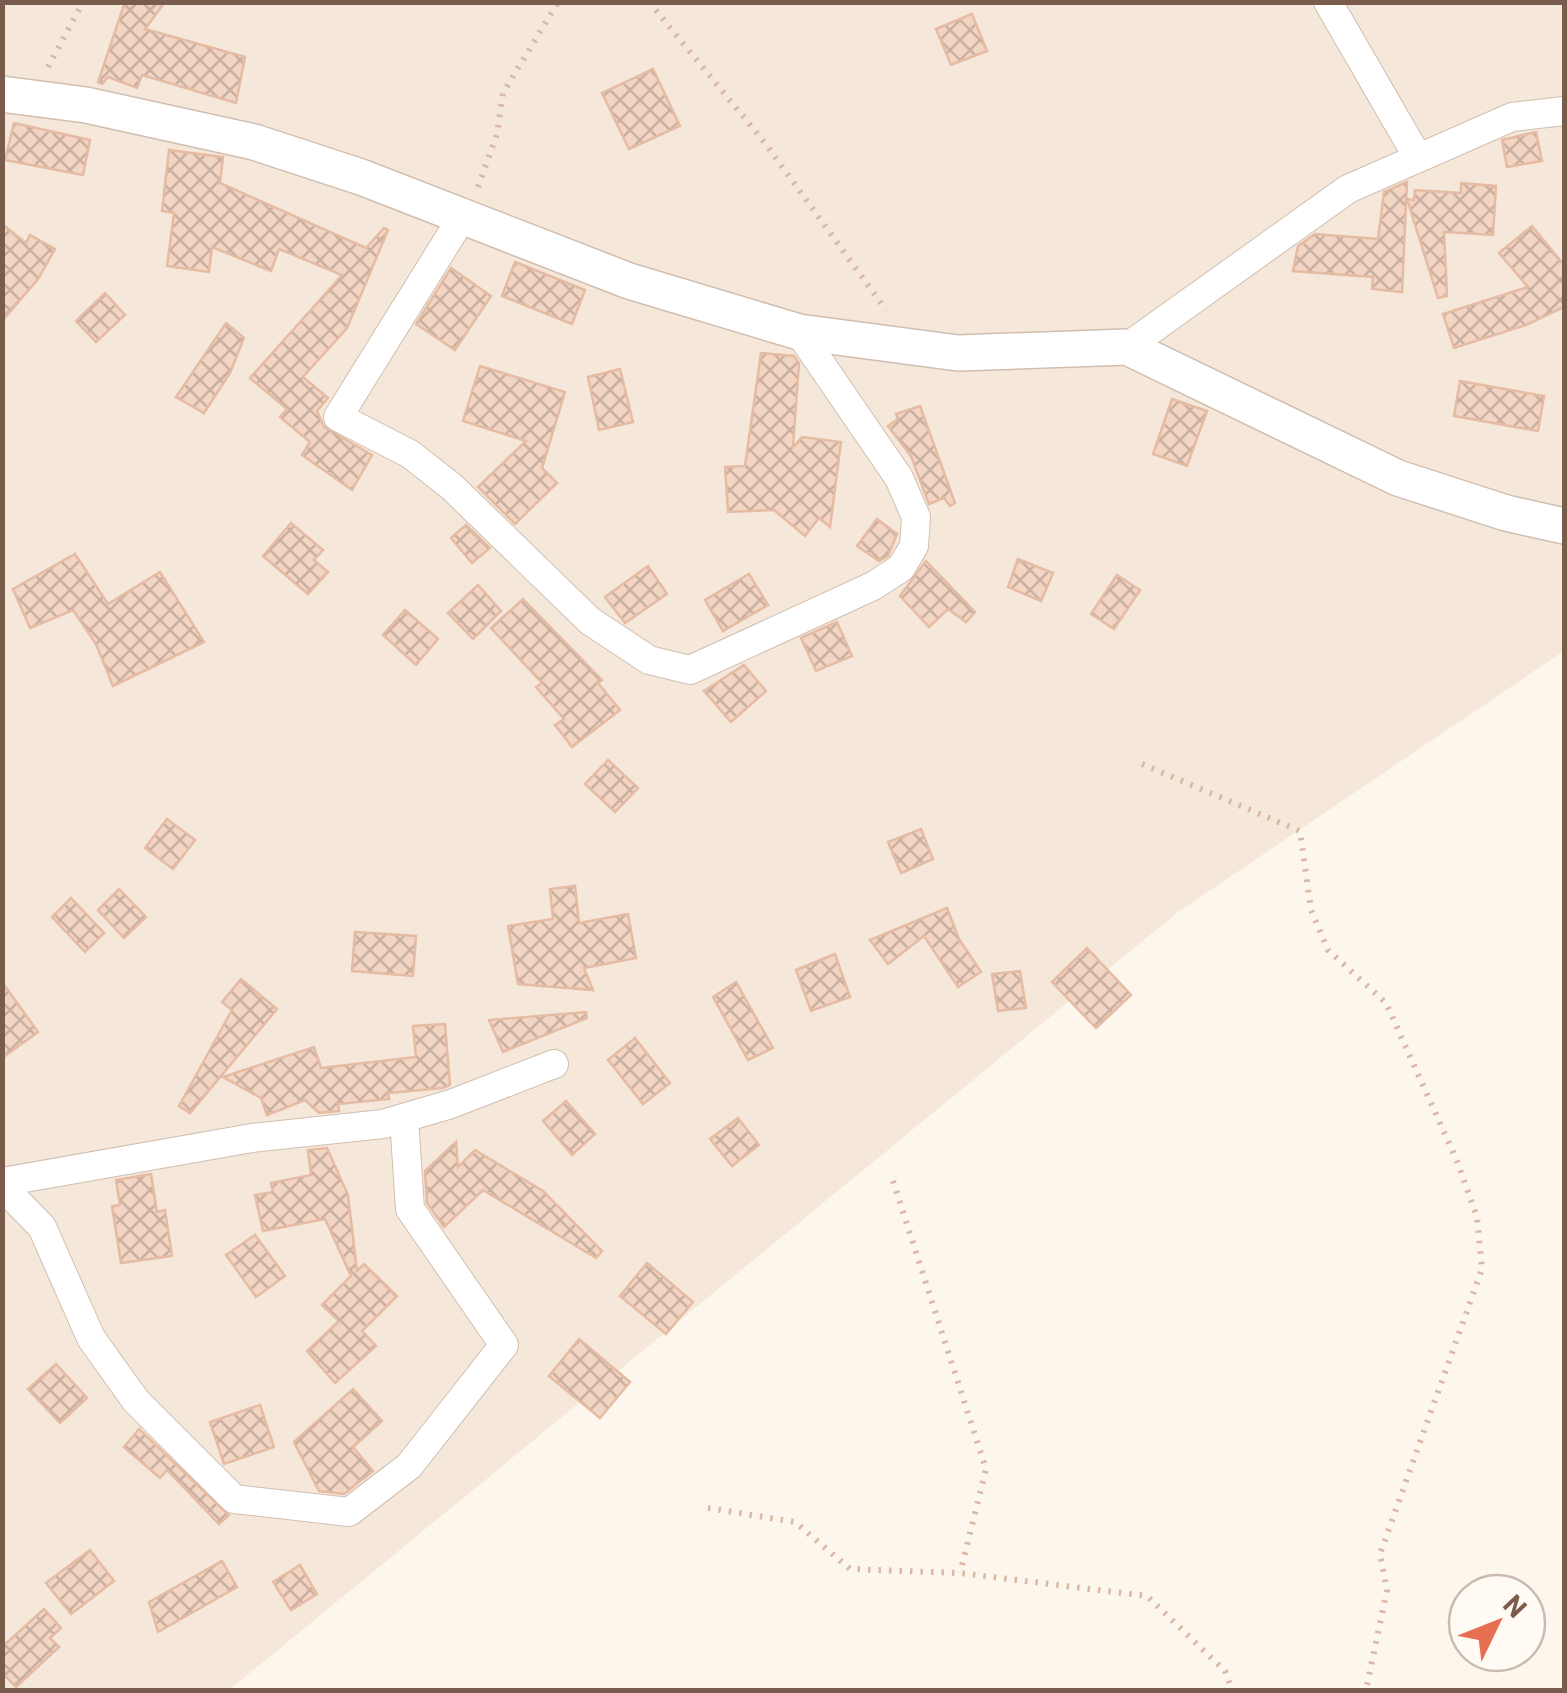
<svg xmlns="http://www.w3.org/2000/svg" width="1567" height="1693" font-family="Barlow,sans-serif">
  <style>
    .residential { fill: #f5e8da }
    .building { fill: url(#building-cross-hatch); stroke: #e6bba3; stroke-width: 2.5 }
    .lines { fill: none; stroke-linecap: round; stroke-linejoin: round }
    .minor-casing { stroke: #d1beb0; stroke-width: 30 }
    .tertiary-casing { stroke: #d1beb0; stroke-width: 38 }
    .path { stroke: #d9b8a5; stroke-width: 6; stroke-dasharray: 2.5 8; stroke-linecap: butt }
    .minor { stroke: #fff; stroke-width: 28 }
    .tertiary { stroke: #fff; stroke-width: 35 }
  </style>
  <defs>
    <pattern id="building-cross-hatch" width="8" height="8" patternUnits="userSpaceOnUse" patternTransform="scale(2.5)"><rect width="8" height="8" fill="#f3d5c3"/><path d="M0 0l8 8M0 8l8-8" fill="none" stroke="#cab0a1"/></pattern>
  </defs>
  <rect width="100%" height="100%" fill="#fdf6ec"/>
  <path class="residential" d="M3,3H1564V651L1178,912L229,1690H3Z"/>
  <g class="building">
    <path d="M125,2H165L145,29L245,57L236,103L142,75L137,88L108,77L102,84L98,82Z"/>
    <path d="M972,14L987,51L951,65L936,29Z"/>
    <path d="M653,69L680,126L629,149L602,93Z"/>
    <path d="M14,123L90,140L83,175L5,160Z"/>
    <path d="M1536,132L1542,161L1507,167L1502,140Z"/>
    <path d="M169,150L223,157L220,183L366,248L384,228L388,230L347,328L303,377L328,398L317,411L324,427L372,455L352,490L302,455L310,442L280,417L287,409L250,378L342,275L279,249L271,271L212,247L209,272L167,266L174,213L162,211Z"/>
    <path d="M1407,182L1402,292L1372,289L1373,277L1293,271L1298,246L1315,234L1378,239L1384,192Z"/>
    <path d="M1461,183L1496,186L1493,235L1444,232L1447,296L1438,298L1407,199L1414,200L1415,190L1461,193Z"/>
    <path d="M2,224L26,243L30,235L55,249L38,279L2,321Z"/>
    <path d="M1532,226L1564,265V307L1526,325L1454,348L1443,314L1528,287L1499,253Z"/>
    <path d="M515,262L585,290L572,324L502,296Z"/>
    <path d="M451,268L491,296L455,350L416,324Z"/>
    <path d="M105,293L125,315L96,342L76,321Z"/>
    <path d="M226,323L244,338L230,373L204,413L176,397Z"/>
    <path d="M761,353L794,356L799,363L793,447L802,437L841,442L830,527L819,518L805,536L774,510L728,512L725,467L745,466Z"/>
    <path d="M480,366L565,392L542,468L557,483L515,524L478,487L526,441L463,421Z"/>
    <path d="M620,369L633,422L599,430L588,377Z"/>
    <path d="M1460,381L1544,396L1538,431L1454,416Z"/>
    <path d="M1172,399L1207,411L1187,466L1153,454Z"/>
    <path d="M920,406L955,503L950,506L944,498L929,504L911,456L888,426L898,419L896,414Z"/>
    <path d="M877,519L897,534L888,556L879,561L857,546Z"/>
    <path d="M291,523L323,550L314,560L328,572L308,594L263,556Z"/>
    <path d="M466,525L490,548L472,563L451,538Z"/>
    <path d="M75,554L108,604L160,572L204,642L113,686L96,644L73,610L30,628L13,589Z"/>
    <path d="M1018,559L1053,573L1041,601L1008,587Z"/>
    <path d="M926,561L975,612L966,622L948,609L929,627L900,596Z"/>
    <path d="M648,566L667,594L625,623L605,597Z"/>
    <path d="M749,574L768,605L723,631L705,600Z"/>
    <path d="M1117,575L1140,590L1114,629L1091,614Z"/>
    <path d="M478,585L501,611L473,639L448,613Z"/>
    <path d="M523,599L602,680L598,683L620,710L572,747L555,725L564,719L536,687L542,683L491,628Z"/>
    <path d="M405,610L438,639L416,665L383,635Z"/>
    <path d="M837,622L852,656L816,671L801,638Z"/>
    <path d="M744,665L766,691L731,722L704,691Z"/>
    <path d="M608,760L638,788L615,812L585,784Z"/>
    <path d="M167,819L195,840L173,869L145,848Z"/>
    <path d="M921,829L933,859L901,873L888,842Z"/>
    <path d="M575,886L579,923L628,914L636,958L584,968L593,990L518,984L508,926L553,919L550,889Z"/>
    <path d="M119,889L146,917L124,938L98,910Z"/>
    <path d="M71,898L104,933L85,952L52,917Z"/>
    <path d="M947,908L959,939L981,972L958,987L924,936L888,964L870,940Z"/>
    <path d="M355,932L416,936L413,976L352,971Z"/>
    <path d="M1087,948L1131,995L1096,1028L1052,982Z"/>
    <path d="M835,954L850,997L811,1011L796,970Z"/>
    <path d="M1020,971L1026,1008L998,1011L992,974Z"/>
    <path d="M241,979L277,1009L190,1113L179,1106L232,1010L222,1002Z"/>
    <path d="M2,982L38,1032L2,1058Z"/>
    <path d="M736,982L773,1048L748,1060L713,997Z"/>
    <path d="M586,1012L587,1018L503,1052L489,1020Z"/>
    <path d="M445,1024L450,1085L443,1088L388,1093L389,1099L338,1104L339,1111L319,1113L305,1100L267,1115L261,1098L223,1077L314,1047L321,1068L416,1057L413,1026Z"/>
    <path d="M635,1038L670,1083L643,1104L608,1060Z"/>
    <path d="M566,1101L595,1134L572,1155L543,1121Z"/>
    <path d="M738,1118L759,1145L732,1166L710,1139Z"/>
    <path d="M456,1142L458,1167L475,1150L543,1191L602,1251L596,1258L483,1190L444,1227L427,1203L425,1171Z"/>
    <path d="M327,1148L348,1195L357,1271L364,1264L397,1296L362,1331L376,1346L335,1383L307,1351L339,1321L322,1305L351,1276L325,1219L263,1231L255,1195L273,1192L271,1183L311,1175L308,1150Z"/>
    <path d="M151,1174L157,1212L165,1210L172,1256L121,1263L112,1206L120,1205L116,1180Z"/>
    <path d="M255,1235L285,1276L256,1297L226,1255Z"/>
    <path d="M647,1263L693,1302L666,1334L620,1296Z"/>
    <path d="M579,1339L630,1382L600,1418L549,1376Z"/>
    <path d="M56,1364L87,1398L60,1423L28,1389Z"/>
    <path d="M353,1389L382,1421L353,1447L373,1471L344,1494L319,1491L294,1442Z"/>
    <path d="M260,1405L274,1447L224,1464L210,1422Z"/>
    <path d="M139,1429L229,1515L219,1524L167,1470L160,1478L124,1447Z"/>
    <path d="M90,1550L114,1581L71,1614L46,1583Z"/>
    <path d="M222,1561L237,1587L158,1632L149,1602Z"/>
    <path d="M300,1565L317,1594L291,1610L273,1582Z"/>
    <path d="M44,1609L61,1628L50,1638L59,1647L16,1687L2,1673V1647Z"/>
  </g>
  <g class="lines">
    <defs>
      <g id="minor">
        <path d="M1328,2L1417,156"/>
        <path d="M461,219L338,417L410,454L452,487L590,621L649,660L690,670L873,586L901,568L914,546L916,517L899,478L799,332"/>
        <path d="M1127,347L1348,189L1512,117L1564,111"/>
        <path d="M2,1182L252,1138L383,1124L451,1104L554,1064"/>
        <path d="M2,1186L42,1227L91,1338L136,1401L234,1499L349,1512L409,1466L504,1345L410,1209L404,1118"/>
      </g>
      <path id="tertiary" d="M2,94L86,105L254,142L361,177L629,281L799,332L958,353L1127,347L1398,478L1506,513L1564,526"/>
    </defs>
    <use href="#minor" class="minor-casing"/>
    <use href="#tertiary" class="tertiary-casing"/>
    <g class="path">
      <path d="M649,2L765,143L886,310"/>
      <path d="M48,67L83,2"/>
      <path d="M478,187L497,134L503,93L558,2"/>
      <path d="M1142,764L1300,831L1311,910L1328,950L1386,1003L1457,1161L1477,1217L1482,1269L1380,1554L1387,1590L1366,1690"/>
      <path d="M893,1181L986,1469L960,1573"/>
      <path d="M708,1508L795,1522L850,1569L960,1573L1147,1596L1225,1671L1232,1690"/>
    </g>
    <use href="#minor" class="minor"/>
    <use href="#tertiary" class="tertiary"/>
  </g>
  <rect width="1567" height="1693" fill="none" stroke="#7a5c4d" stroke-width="10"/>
  <g transform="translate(1497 1623) rotate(47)"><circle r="48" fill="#fffaf3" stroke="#cabbb1" stroke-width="2.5"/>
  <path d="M0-8L18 38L0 25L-18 38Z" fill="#e76f51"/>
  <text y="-15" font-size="28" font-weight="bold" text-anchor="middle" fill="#7a5c4d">N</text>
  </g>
</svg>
